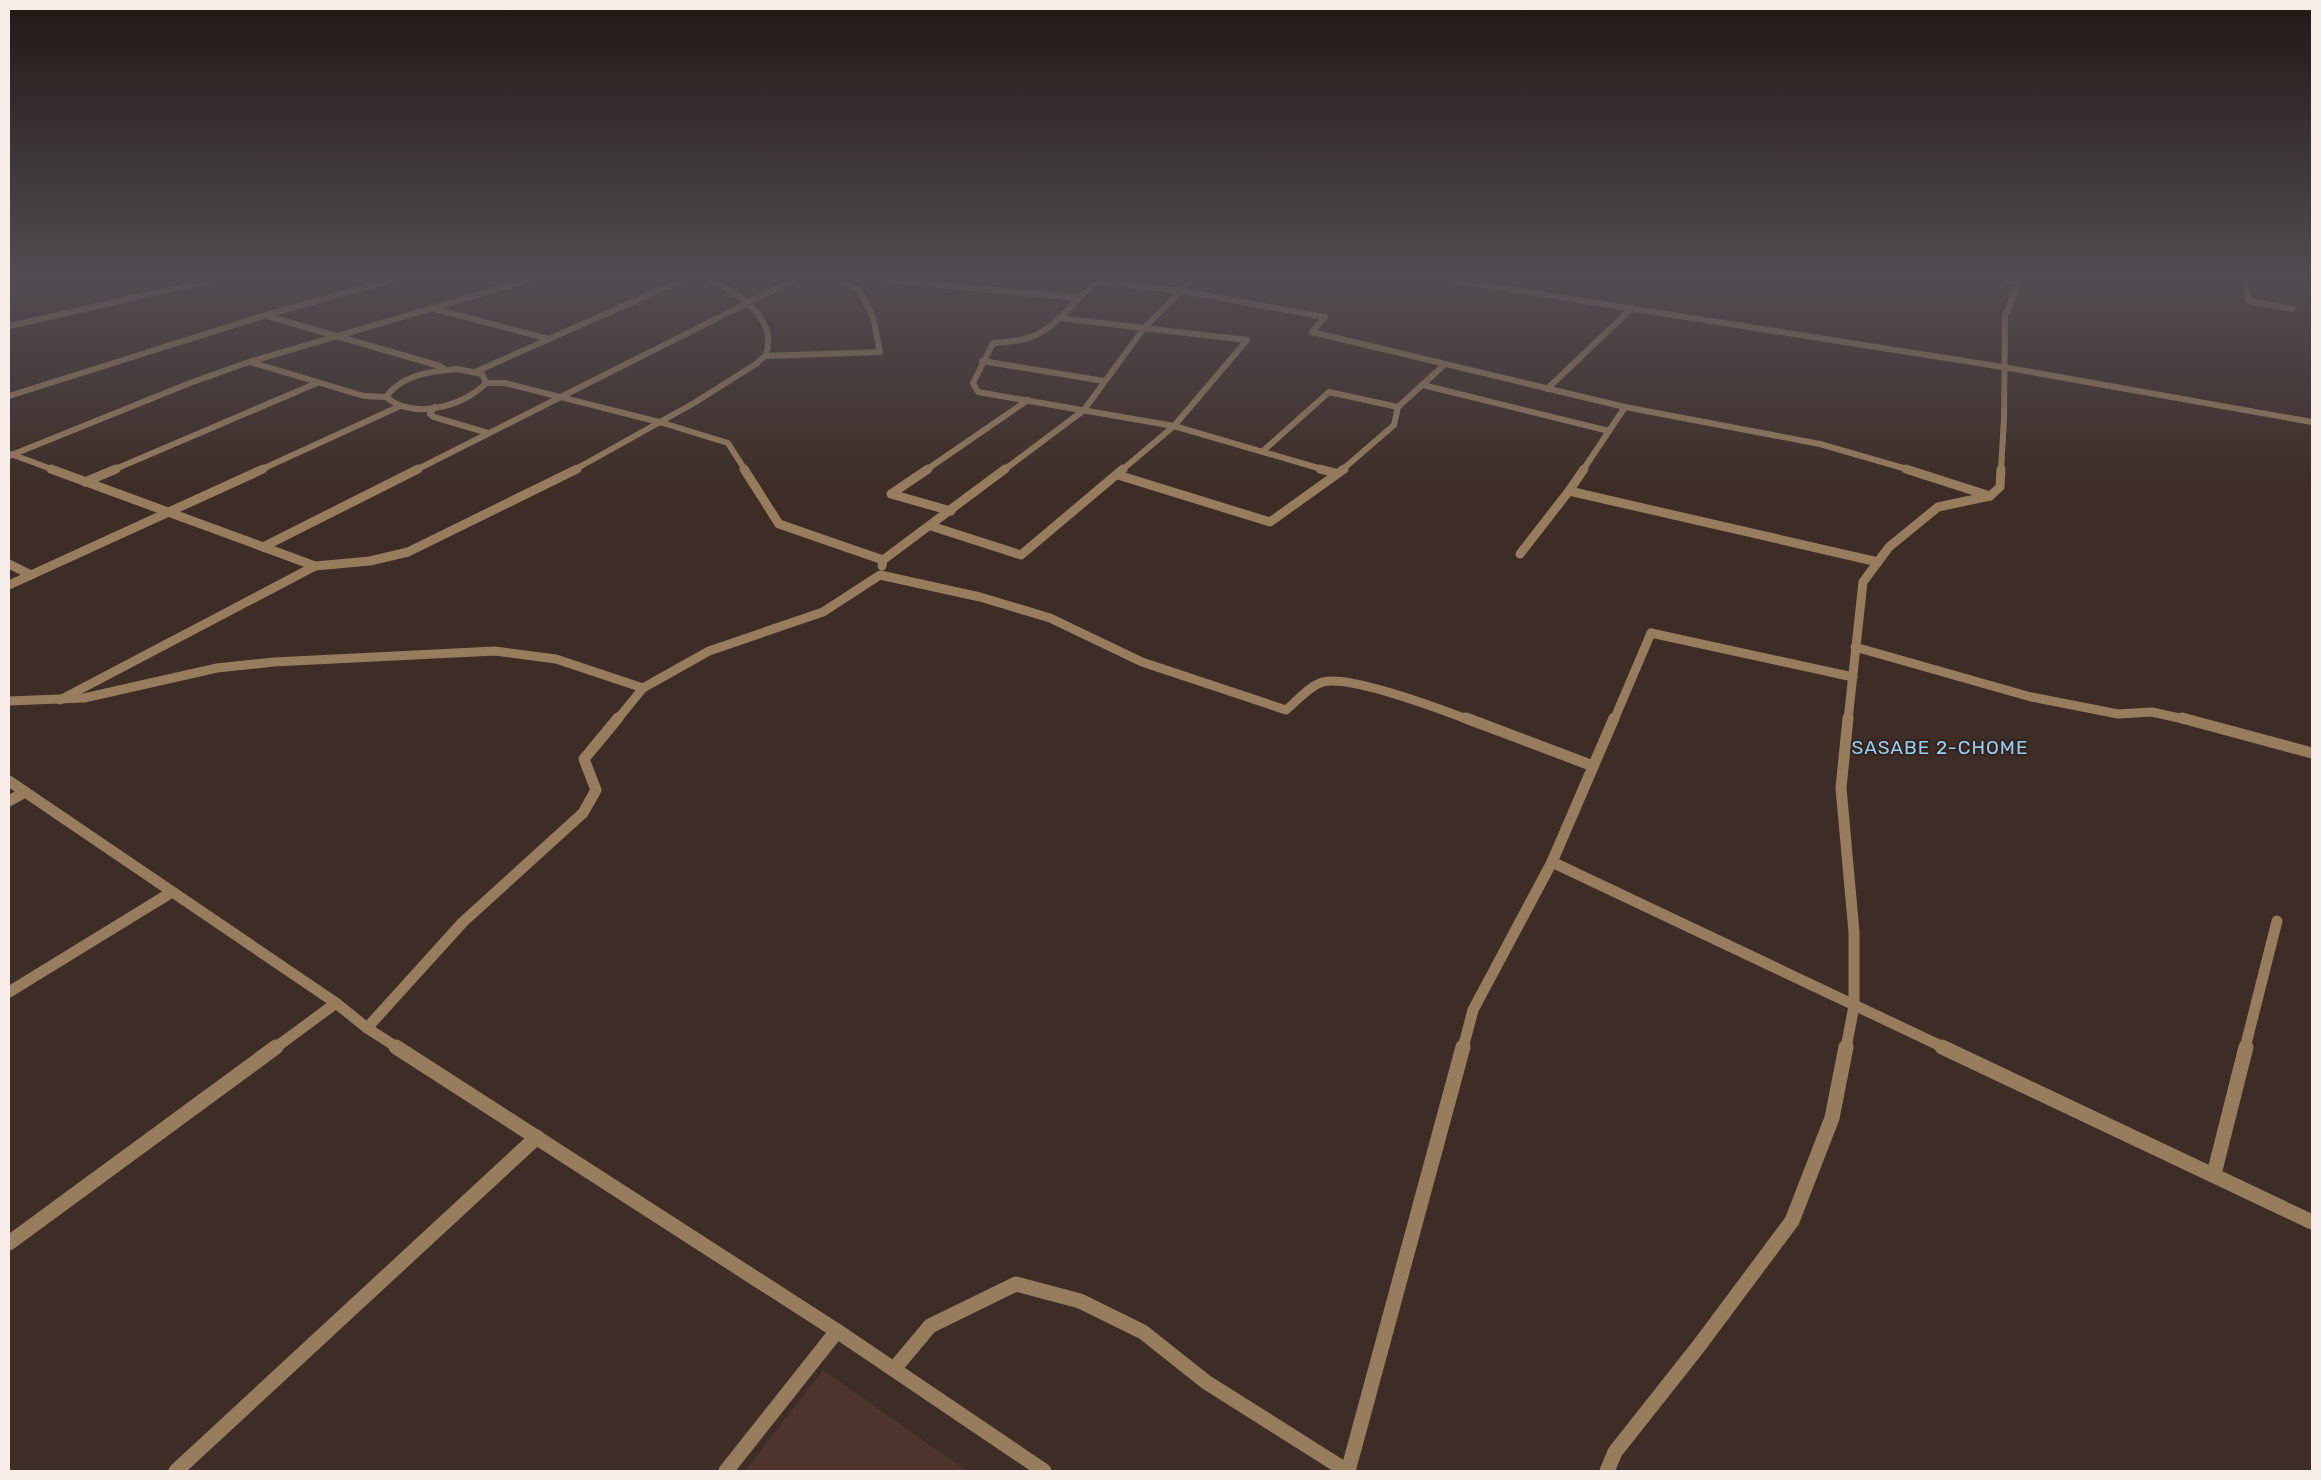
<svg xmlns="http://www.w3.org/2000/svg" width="2321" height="1480" font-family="Rubik,sans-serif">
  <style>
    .built { fill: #4d352d }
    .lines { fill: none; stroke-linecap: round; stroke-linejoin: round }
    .service-far3 { stroke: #977d5e; stroke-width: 6 }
    .service-far2 { stroke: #977d5e; stroke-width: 9 }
    .service-far1 { stroke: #977d5e; stroke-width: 11 }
    .service { stroke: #977d5e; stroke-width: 15 }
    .minor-far3 { stroke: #977d5e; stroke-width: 6 }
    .minor-far2 { stroke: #977d5e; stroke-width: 9 }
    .minor-far1 { stroke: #977d5e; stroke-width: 11 }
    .minor { stroke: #977d5e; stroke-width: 15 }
    .tertiary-far3 { stroke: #977d5e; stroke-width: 6 }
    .tertiary-far2 { stroke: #977d5e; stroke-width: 9 }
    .tertiary-far1 { stroke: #977d5e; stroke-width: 11 }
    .tertiary { stroke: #977d5e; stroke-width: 15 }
    .labels { text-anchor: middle; stroke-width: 4; stroke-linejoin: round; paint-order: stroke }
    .neighbourhood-label { font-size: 19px; letter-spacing: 1px; fill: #95cff5; stroke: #34231d }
  </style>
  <rect width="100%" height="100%" fill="#3e2d27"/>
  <path class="built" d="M823,1370L967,1471H745Z"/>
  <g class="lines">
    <g class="service-far3">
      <path d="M886,280L1078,298"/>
      <path d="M1312,332L1625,407L1820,444L1910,470"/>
    </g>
    <g class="service-far2">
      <path d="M1906,469L1990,496"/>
      <path d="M1520,554L1569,491L1878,562"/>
      <path d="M1651,633L1853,677"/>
      <path d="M1855,647L2031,697L2118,714L2152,712L2188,720"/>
    </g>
    <g class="service-far1">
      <path d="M2182,718L2312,753"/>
      <path d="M1463,1048L1473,1010L1552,862"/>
      <path d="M2245,1048L2277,921"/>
    </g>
    <g class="service">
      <path d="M2214,1174L2246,1047"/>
      <path d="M894,1369L930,1326L1016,1284L1080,1301L1143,1332L1206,1382L1347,1471"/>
      <path d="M1348,1471L1463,1047"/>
    </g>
    <g class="minor-far3">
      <path d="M2006,280L2019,282"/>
      <path d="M2244,280L2249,301L2293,309"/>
      <path d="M1096,281L1179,291H1181L1144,328L1060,318Z"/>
      <path d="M1181,291L1325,317L1312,332"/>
      <path d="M1181,291L1192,280"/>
      <path d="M431,308L549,339"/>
      <path d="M267,316L440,366L446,370"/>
      <path d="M1060,318C1037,339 1024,341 993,343L973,383L978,392L1174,426L1325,470"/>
      <path d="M9,326L213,280"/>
      <path d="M765,356L880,352L873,317L859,290L840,280"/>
      <path d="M982,361L1104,381"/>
      <path d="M250,362L364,396L386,397"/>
      <path d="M457,369L482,374L486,383C463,407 413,420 386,397C401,375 432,371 457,369Z"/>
      <path d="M486,383H505L663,423L728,443L745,470"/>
      <path d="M1423,385L1609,431"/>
      <path d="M1547,389L1632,308"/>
      <path d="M9,396L266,315L392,280"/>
      <path d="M435,407L430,414L434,417L488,433"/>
      <path d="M1263,451L1329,392L1398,407L1444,365"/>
      <path d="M11,454L54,470"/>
      <path d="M9,456L190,383L249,362L527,280"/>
      <path d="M113,470L317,383"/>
      <path d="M416,470L793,280"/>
      <path d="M574,470L694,403L756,364L766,355C778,318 738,293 711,280"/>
      <path d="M926,470L1028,400"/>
      <path d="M1004,470L1084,410L1144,328L1247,340L1174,426L1122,470"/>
      <path d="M1342,470L1394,425L1398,407"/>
      <path d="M1583,470L1625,407"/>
      <path d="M2001,470L2004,419L2005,316L2020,280"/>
    </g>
    <g class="minor-far2">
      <path d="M51,469L315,566"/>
      <path d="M744,469L779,524L883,560L882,566"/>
      <path d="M928,469L891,494L951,511"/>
      <path d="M1320,469L1335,473"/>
      <path d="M1118,475L1270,522L1344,469"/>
      <path d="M85,482L116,469"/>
      <path d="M1569,491L1584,469"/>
      <path d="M931,526L1021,555L1123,469"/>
      <path d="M263,547L418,469"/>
      <path d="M883,560L1005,469"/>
      <path d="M9,564L31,575"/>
      <path d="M60,700L315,566L370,561L408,552L577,469"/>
      <path d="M9,701L84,698L217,668L274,662L495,651L556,659L643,688"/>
      <path d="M617,720L643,688L709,651L823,612L880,575L980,597L1050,618L1142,662L1286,710C1296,702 1310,685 1323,682C1351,675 1440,709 1469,720"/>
      <path d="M1614,720L1651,633"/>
      <path d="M1848,720L1863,582L1889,547L1938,507L1990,496L2000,487L2001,469"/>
    </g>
    <g class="minor-far1">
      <path d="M1466,718L1593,766"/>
      <path d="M1614,718L1552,862L1945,1048"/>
      <path d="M9,801L25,792"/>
      <path d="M9,992L172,892"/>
      <path d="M367,1028L463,922L583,813L596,790L584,759L618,718"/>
      <path d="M275,1048L336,1003"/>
      <path d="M1846,1048L1854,1006V932L1841,788L1848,718"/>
    </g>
    <g class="minor">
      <path d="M1942,1047L2312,1222"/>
      <path d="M9,1243L276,1047"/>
      <path d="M176,1471L537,1137"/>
      <path d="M726,1471L837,1331"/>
      <path d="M1607,1471L1615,1452L1698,1347L1792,1221L1832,1118L1846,1047"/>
    </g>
    <g class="tertiary-far3">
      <path d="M1451,280L2003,367L2312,422"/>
      <path d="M475,372L682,280"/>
      <path d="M260,470L398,407"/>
    </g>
    <path class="tertiary-far2" d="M9,585L263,469"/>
    <path class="tertiary-far1" d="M9,781L336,1003L367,1028L398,1048"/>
    <path class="tertiary" d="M396,1047L837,1331L1044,1471"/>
  </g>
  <linearGradient id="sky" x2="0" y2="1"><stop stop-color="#221915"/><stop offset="0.57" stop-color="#524c52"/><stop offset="1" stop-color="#524c52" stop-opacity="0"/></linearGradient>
  <rect width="2321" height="487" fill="url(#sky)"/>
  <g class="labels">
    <g class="neighbourhood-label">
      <text x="1940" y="754">SASABE 2-CHOME</text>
    </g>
  </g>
  <rect width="2321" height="1480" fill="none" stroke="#f9ede9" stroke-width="20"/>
</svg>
